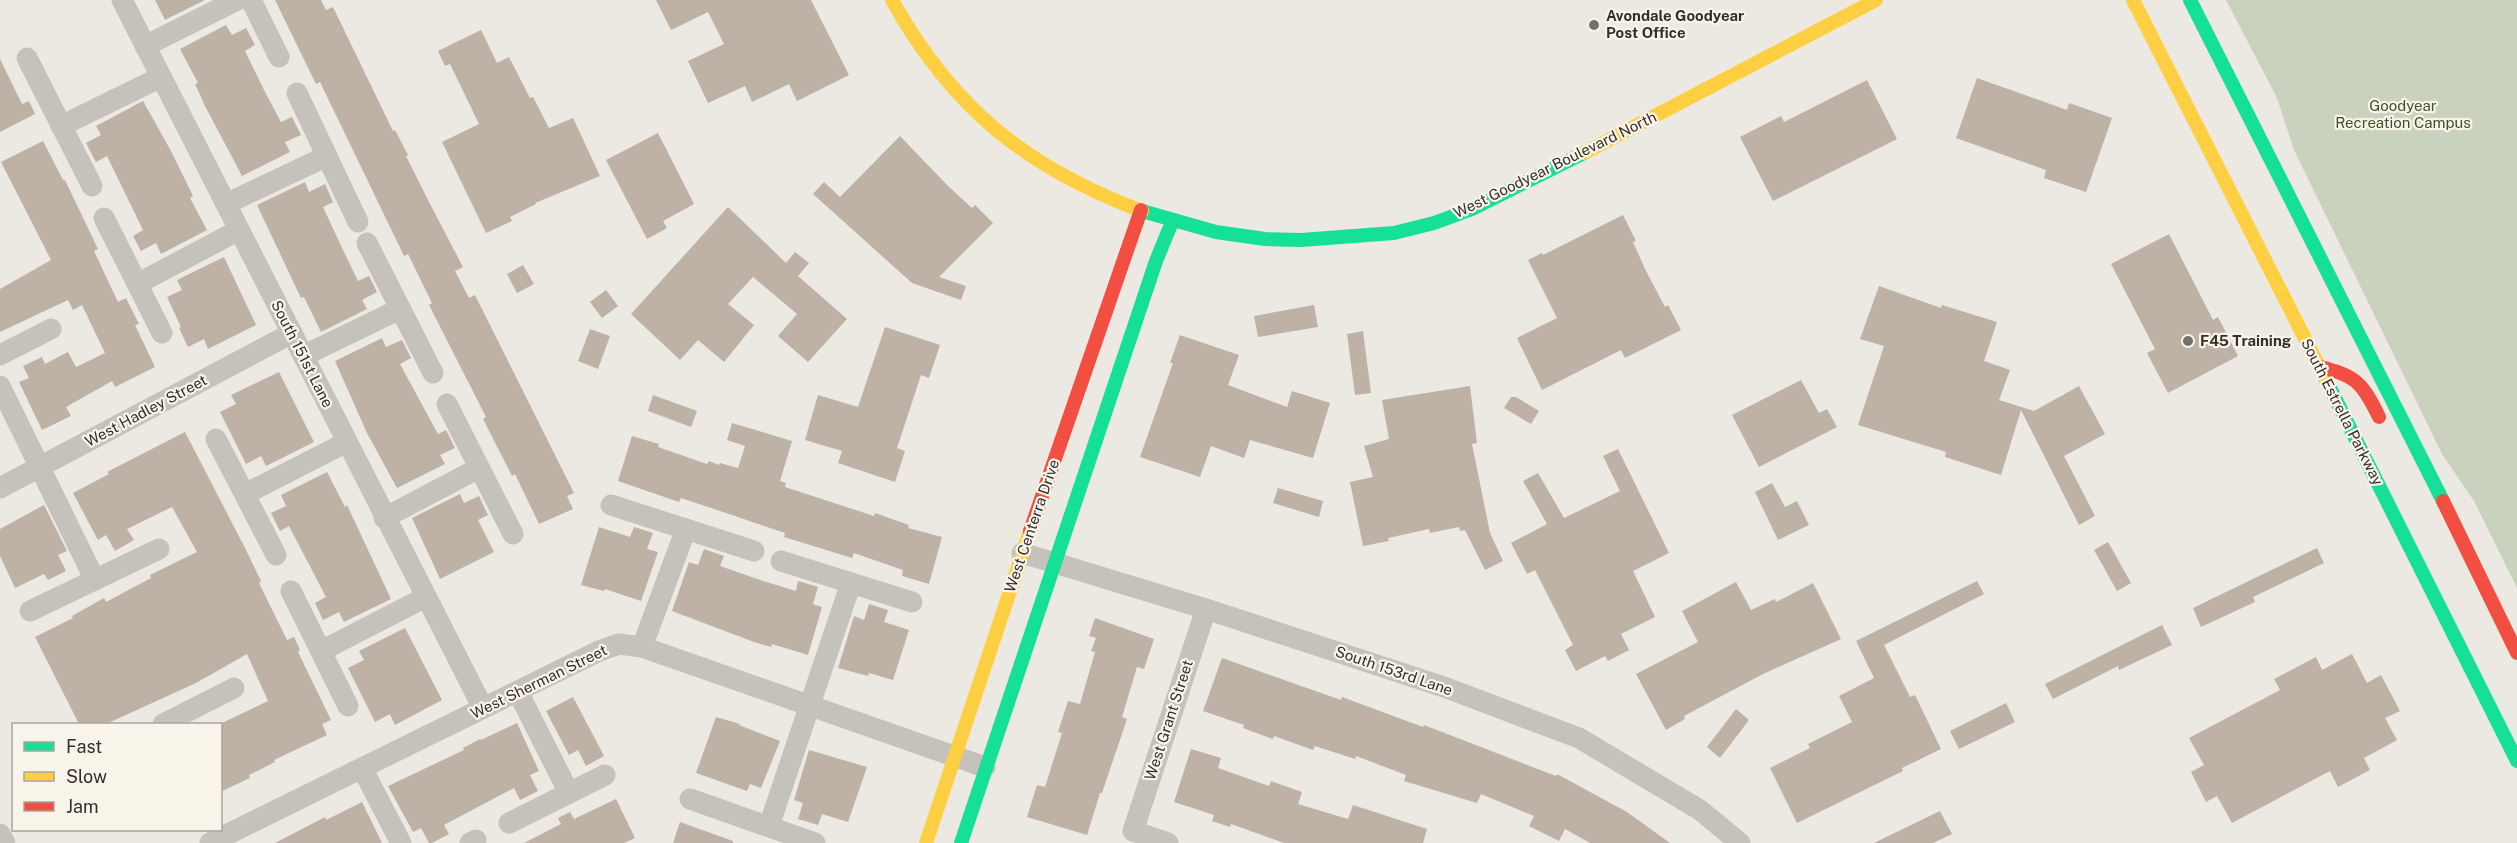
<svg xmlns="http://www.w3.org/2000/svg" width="2517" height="843" font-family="'Public Sans',sans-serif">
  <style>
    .green { fill: #cad1be }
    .building { fill: #beb1a6 }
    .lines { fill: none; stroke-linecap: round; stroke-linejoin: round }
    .street { stroke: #c5c1bb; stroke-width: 21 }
    .fast { stroke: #16e098; stroke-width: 14 }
    .slow { stroke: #ffcf43; stroke-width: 14 }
    .jam { stroke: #f24e42; stroke-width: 14 }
    .poi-dot { fill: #75706a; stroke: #f8f4ea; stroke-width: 2 }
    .labels { text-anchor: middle; stroke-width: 4.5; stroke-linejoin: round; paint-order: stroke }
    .poi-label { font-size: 15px; font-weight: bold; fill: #352f2a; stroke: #f8f4ea; text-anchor: start }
    .park-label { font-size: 15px; fill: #405130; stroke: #f8f4ea }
    .street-label { font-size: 15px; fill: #352f2a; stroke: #f8f4ea }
  </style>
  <rect width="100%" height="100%" fill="#ece9e2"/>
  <path class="green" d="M2226,0H2517V588L2474,501L2442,454L2294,150L2277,98Z"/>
  <g class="building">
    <path d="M155,0H205L165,20Z"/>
    <path d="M275,0H321L326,10L333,7L393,131L395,130L408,155L406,156L429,202L463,267L455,271L469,298L475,295L574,493L567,496L573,509L539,524L515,474L512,476L483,419L486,417L429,305L432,303L408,254L404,256L320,82L316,84Z"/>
    <path d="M656,0H811L849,75L797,101L789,84L752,102L745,86L708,103L688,61L724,44L708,12L671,30Z"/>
    <path d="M226,25L232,35L246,28L255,45L245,51L266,94L281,122L292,117L301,135L285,142L290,152L242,176L205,106L195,84L198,83L180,49Z"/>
    <path d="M481,30L497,63L509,57L530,98L533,97L549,128L573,118L600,176L535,203L536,204L510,217L512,221L486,233L442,142L479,124L450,64L445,66L438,51Z"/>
    <path d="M0,59L22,104L29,101L35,114L0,132Z"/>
    <path d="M1977,78L2067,110L2069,103L2112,118L2086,192L2044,178L2046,170L1956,138Z"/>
    <path d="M1867,80L1897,139L1773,201L1740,137L1781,116L1784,122Z"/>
    <path d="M143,101L171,151L193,196L190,198L207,230L161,254L156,243L141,251L133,236L143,230L107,156L96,162L86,143L101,135L96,126Z"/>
    <path d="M658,133L694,204L663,221L667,228L647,239L606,160Z"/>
    <path d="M900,136L948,186L972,208L975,205L993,223L939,277L966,286L961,300L912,283L813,194L824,182L840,197Z"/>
    <path d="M43,141L63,180H65L98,249L94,251L118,302L126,298L139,324L135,325L155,367L115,387L112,381L66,407L71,416L42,430L19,382L29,378L23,366L42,357L45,364L68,352L76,367L105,353L82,305L73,310L68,300L0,332V289L51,260L1,162Z"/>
    <path d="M305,182L309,192L325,184L333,202L323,207L343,250L358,281L369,276L377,292L362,300L367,309L321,332L304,297L301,298L257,205Z"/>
    <path d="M728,207L786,263L795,252L809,263L798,276L847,319L808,362L778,336L797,314L753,277L728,304L754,325L724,362L698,340L680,360L631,314Z"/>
    <path d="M1623,215L1636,241L1633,242L1645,269L1665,307L1668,305L1681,330L1625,358L1621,350L1542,390L1517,338L1557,318L1528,260L1542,253L1543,255Z"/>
    <path d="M2169,234L2213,320L2218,317L2238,356L2168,393L2147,353L2155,349L2111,264Z"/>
    <path d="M224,257L256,325L208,349L204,339L188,347L179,328L181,327L167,297L182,290L177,280Z"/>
    <path d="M523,265L534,284L517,293L507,274Z"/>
    <path d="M1879,286L1941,308L1942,305L1997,322L1984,361L2010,370L1999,400L2034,411L2079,386L2105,434L2064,456L2095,516L2079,525L2021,410L2001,475L1945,457L1946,452L1858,425L1884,346L1860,339Z"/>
    <path d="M606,290L618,306L602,318L590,302Z"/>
    <path d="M1314,305L1318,327L1258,337L1254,316Z"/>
    <path d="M885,327L940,345L929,378L921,375L897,448L905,451L895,482L838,463L842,451L805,440L818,395L858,407Z"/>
    <path d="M590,329L610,336L598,369L578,361Z"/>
    <path d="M1363,331L1371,393L1355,395L1347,334Z"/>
    <path d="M1180,335L1239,355L1228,385L1287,407L1292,391L1330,403L1313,458L1250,440L1244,458L1211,446L1200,477L1140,457L1173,363H1170Z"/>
    <path d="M382,338L386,347L402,340L411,358L400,364L438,434L446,430L455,448L440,455L445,464L397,488L367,433L335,361Z"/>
    <path d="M279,372L314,442L266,466L261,456L246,464L220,412L236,404L231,395Z"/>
    <path d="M1801,380L1819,413L1827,409L1837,427L1759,467L1732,415Z"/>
    <path d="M1470,386L1477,443L1472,444L1490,533L1503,561L1485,570L1465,530L1460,531L1459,527L1430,533L1429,529L1388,538L1389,541L1363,546L1350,482L1373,477L1364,446L1389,439L1382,400Z"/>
    <path d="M653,395L697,411L691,427L648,411Z"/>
    <path d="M1511,397H1516L1539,411L1531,424L1504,408Z"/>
    <path d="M732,423L792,441L780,481L786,483L785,487L874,516L875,513L909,525L908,528L942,537L929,584L902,576L903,570L854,553L852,558L784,537L785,533L729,514L681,498L679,502L618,481L632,436L659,444L658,447L707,464L709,461L719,465L720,463L738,468L745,446L727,440Z"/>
    <path d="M185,432L245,548L261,581L259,583L287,640L294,637L300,650L298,652L331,720L322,724L327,735L274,760L275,762L249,775L250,778L220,792V724L268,701L247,654L196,683L106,724H79L35,637L73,618L72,616L104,598L106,602L151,578L150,575L197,552L172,507L127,529L134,540L115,551L106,535L98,540L73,493L109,474L107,472Z"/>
    <path d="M1618,449L1669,553L1633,571L1655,617L1621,634L1629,650L1608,661L1605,656L1576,671L1565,650L1573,645L1535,570L1527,574L1511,543L1547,524L1523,481L1538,473L1564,518L1620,491L1603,456Z"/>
    <path d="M327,472L345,507L347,505L391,599L344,622L339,612L323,620L315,603L326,597L289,526L280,531L271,513L286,506L281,495Z"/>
    <path d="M1772,483L1785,507L1797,501L1809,525L1778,540L1755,492Z"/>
    <path d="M1278,488L1323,501L1319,517L1273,503Z"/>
    <path d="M460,494L464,503L479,496L488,515L478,520L494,552L440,579L412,518Z"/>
    <path d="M44,505L67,551L58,555L66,571L48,580L44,574L15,588L0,556V529Z"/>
    <path d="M599,527L630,537L634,527L653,533L647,549L658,552L641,601L605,589L604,591L581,585Z"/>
    <path d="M2108,542L2131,583L2117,591L2094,550Z"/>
    <path d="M2317,548L2324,563L2253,597L2255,602L2201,627L2193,608Z"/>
    <path d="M704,549L724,556L720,566L763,581L796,591L798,581L818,587L813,604L822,607L808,655L772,644L771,647L754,642L672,611L689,562L698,565Z"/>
    <path d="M1977,581L1984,594L1884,645L1910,697L1915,695L1941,749L1902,768L1903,771L1797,823L1770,768L1810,748L1808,744L1852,722L1839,696L1874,678L1856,641Z"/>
    <path d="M1736,582L1751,610L1775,599L1776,602L1813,583L1841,639L1763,674L1684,716L1685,719L1666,730L1636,674L1698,642L1682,611Z"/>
    <path d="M869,604L888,610L884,622L909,630L893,680L869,673L868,676L838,668L854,616L864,620Z"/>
    <path d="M1095,618L1154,639L1144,669L1137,667L1122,717L1127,719L1102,793H1100L1087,835L1027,817L1037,785L1045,787L1062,733L1058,732L1068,701L1080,704L1095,652L1091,651L1096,638L1089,636Z"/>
    <path d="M2162,625L2172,645L2119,670L2118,666L2053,699L2045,684Z"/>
    <path d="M405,628L442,700L395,725L390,714L375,722L348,668L364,660L359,651Z"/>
    <path d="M2352,654L2367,683L2381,675L2400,711L2385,718L2397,740L2364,758L2370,770L2338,787L2330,771L2232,823L2217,796L2206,802L2191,772L2204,765L2189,738L2280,690L2274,679L2316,657L2322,670Z"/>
    <path d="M1222,658L1341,700L1342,697L1423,727L1424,725L1556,776L1557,774L1627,812L1670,843H1590L1565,829L1559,841L1529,826L1534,816L1481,794L1477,803L1404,781L1406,775L1356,756L1355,759L1315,746L1313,750L1274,736L1273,739L1243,728L1244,725L1203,711Z"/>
    <path d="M573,697L604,756L586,766L578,750L569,755L546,711Z"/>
    <path d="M2006,703L2015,722L1959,749L1950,731Z"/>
    <path d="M1736,709L1749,720L1720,758L1707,747Z"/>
    <path d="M716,717L740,724L739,725L780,741L761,788L750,784L747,791L696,773Z"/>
    <path d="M517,723L539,771L530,775L538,791L520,800L514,788L444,825L449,834L432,843H429L421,828L413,832L388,786L464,750L463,748L480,739L481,740Z"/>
    <path d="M1191,749L1221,758L1218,768L1269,786L1271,781L1302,792L1298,804L1348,819L1353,805L1427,829L1423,843H1284L1231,824L1230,827L1212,821L1214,815L1174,802Z"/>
    <path d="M809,750L867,767L848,822L822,814L818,825L798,819L803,803L794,800Z"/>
    <path d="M616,799L635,838L624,843H524L561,824L558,818L570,812L574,819Z"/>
    <path d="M362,802L382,843H275L325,817L326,820Z"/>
    <path d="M1940,811L1952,834L1933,843H1874Z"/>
    <path d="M680,822L733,841V843H673Z"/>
  </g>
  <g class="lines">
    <g class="street">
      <path d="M122,0L483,708"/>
      <path d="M251,0L279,57"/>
      <path d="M145,46L237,0"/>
      <path d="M27,58L92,186"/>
      <path d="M297,93L358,222"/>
      <path d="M61,126L161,77"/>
      <path d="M226,204L327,156"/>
      <path d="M104,218L162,333"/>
      <path d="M367,243L433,373"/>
      <path d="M137,284L239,230"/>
      <path d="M0,355L51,329"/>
      <path d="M303,356L400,309"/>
      <path d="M0,386L95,580"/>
      <path d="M447,404L513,534"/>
      <path d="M216,439L276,555"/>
      <path d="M0,488L292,333"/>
      <path d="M245,494L347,442"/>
      <path d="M611,505L754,551"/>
      <path d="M384,518L479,468"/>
      <path d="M1022,553L1206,609L1444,687L1579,738L1700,810L1740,843"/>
      <path d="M781,561L912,602"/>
      <path d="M291,591L348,706"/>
      <path d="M30,611L159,549"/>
      <path d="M642,647L686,529"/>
      <path d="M321,651L426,597"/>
      <path d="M518,692L569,793"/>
      <path d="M163,724L234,688"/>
      <path d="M362,768L401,843"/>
      <path d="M690,799L815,843"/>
      <path d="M509,823L605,775"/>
      <path d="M769,826L851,583"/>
      <path d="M0,834L5,843"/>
      <path d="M210,843L599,651L619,644L642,647L985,767"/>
      <path d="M470,843L476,840"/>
      <path d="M1168,843L1133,831L1206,609"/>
    </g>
    <g class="fast">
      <path d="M2190,0L2443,501"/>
      <path d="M1142,211L1216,232L1265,239L1301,240L1394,233L1434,223L1472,209L1584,153"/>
      <path d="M2325,378L2517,761"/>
      <path d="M961,843L1156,261L1172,222"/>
    </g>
    <g class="slow">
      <path d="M892,0C952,108 1027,168 1142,211"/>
      <path d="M2133,0L2325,378"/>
      <path d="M1584,153L1876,0"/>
      <path d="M926,843L1030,531"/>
    </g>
    <g class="jam">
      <path d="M2320,367C2356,375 2363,384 2379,417"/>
      <path d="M2443,501L2517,653"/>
      <path d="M1030,531L1141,210"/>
    </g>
  </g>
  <g class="poi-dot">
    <circle cx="1594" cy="25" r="6"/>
    <circle cx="2188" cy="341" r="6"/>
  </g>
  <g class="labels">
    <g class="poi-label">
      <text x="1606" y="21">Avondale Goodyear<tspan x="1606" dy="17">Post Office</tspan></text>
      <text x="2200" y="346">F45 Training</text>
    </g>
    <g class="park-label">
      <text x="2403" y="111">Goodyear<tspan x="2403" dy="17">Recreation Campus</tspan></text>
    </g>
    <g class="street-label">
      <text transform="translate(1555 165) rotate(-26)" y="5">West Goodyear Boulevard North</text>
      <text transform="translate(302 354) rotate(63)" y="5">South 151st Lane</text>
      <text transform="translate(146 411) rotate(-28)" y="5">West Hadley Street</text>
      <text transform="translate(2342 412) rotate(63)" y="5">South Estrella Parkway</text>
      <text transform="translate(1032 526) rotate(-71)" y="5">West Centerra Drive</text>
      <text transform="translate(1394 671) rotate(19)" y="5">South 153rd Lane</text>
      <text transform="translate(539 682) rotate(-26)" y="5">West Sherman Street</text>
      <text transform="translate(1169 720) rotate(-72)" y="5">West Grant Street</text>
    </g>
  </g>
  <rect x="12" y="723" width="210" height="108" fill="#f8f4ea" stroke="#aaa59d" stroke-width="1.5"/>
  <rect x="24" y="742" width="30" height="9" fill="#16e098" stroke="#aaa59d" stroke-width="1.5"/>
  <text x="66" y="753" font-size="18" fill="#352f2a">Fast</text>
  <rect x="24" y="772" width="30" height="9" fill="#ffcf43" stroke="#aaa59d" stroke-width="1.5"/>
  <text x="66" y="783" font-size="18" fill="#352f2a">Slow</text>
  <rect x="24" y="802" width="30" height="9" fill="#f24e42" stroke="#aaa59d" stroke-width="1.5"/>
  <text x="66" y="813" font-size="18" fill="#352f2a">Jam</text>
</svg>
